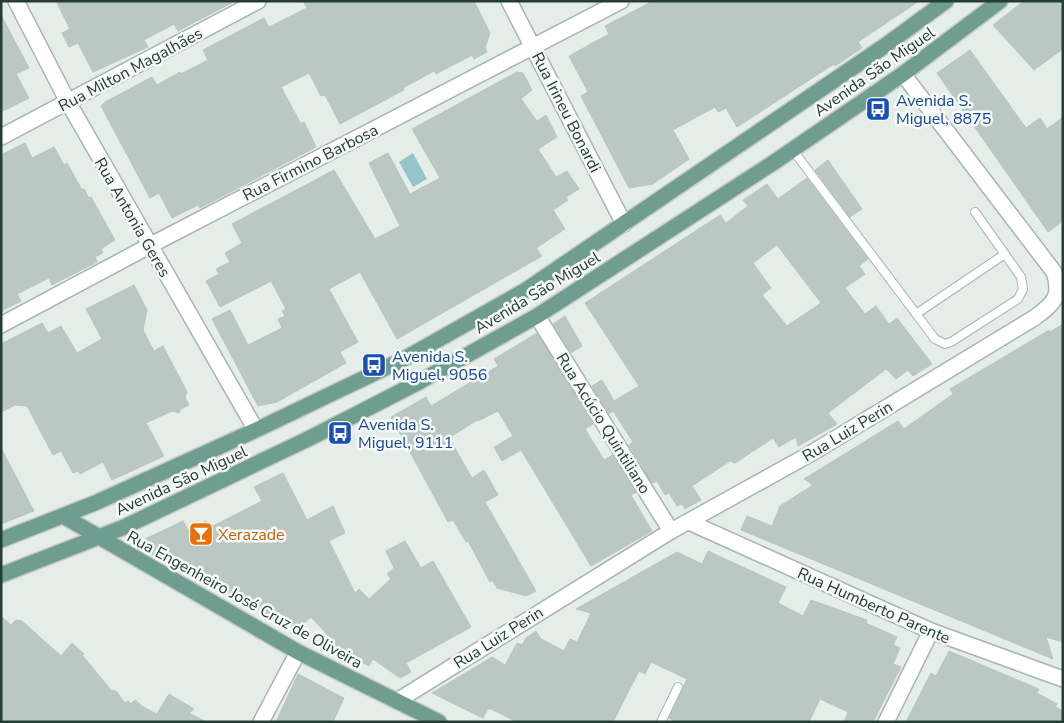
<svg xmlns="http://www.w3.org/2000/svg" width="1064" height="723" font-family="'Nunito Sans',sans-serif">
  <style>
    .water { fill: #94c5cb }
    .building { fill: #bbc7c2; stroke: #b8c6c0; fill-rule: evenodd }
    .lines { fill: none; stroke-linecap: round; stroke-linejoin: round }
    .service-casing { stroke: #a8b5b0; stroke-width: 10 }
    .minor-casing { stroke: #a8b5b0; stroke-width: 18 }
    .primary-casing { stroke: #c2c9c7; stroke-width: 18 }
    .service { stroke: #fff; stroke-width: 8 }
    .minor { stroke: #fff; stroke-width: 15 }
    .primary { stroke: #6f9d8f; stroke-width: 15 }
    .labels { text-anchor: middle; stroke-width: 5; stroke-linejoin: round; paint-order: stroke }
    .street-label { font-size: 16px; fill: #263d36; stroke: #f5f9f7 }
    .transit-label { font-size: 16px; fill: #164399; stroke: #f5f9f7; text-anchor: start }
    .food-label { font-size: 16px; fill: #c56008; stroke: #f5f9f7; text-anchor: start }
  </style>
  <rect width="100%" height="100%" fill="#e5ede9"/>
  <path class="water" d="M413,153L427,179L413,187L399,162Z"/>
  <g class="building">
    <path d="M56,1H235L178,31L174,24L144,40L148,47L93,72L78,43L69,47L62,33L70,29Z"/>
    <path d="M303,1H474L490,33L485,48L487,52L474,59L472,55L436,74L434,71L403,88L404,90L340,124L325,95L321,96L309,73L281,87L301,124L304,122L316,147L200,208L198,205L172,218L159,193L150,198L101,106L105,102L152,77L157,85L180,72L181,74L208,60L203,50L264,18L269,27L307,8Z"/>
    <path d="M653,1H919L858,42L862,48L835,66L834,64L737,127L726,108L718,112L715,107L673,130L689,159L653,184L629,188L581,96L588,92L569,56L609,34L605,26Z"/>
    <path d="M1024,1H1063V49L1034,70L993,25Z"/>
    <path d="M1,15L29,68L16,74L29,98L1,112Z"/>
    <path d="M970,50L1026,128L1040,118L1047,129L1063,117V221L1048,232L937,73Z"/>
    <path d="M517,72L523,73L532,90L521,99L537,121L546,115L557,137L538,149L556,177L567,171L579,189L566,197L568,200L553,210L565,229L536,248L542,256L397,339L360,272L329,289L358,342L340,352L346,363L277,402L258,406L212,319L230,310L248,345L282,328L278,319L285,316L282,311L286,309L271,281L220,307L206,281L219,274L216,269L230,262L225,253L242,243L232,224L334,170L375,239L400,226L369,163L388,153L410,194L440,178L412,129Z"/>
    <path d="M25,143L32,158L54,147L64,165L67,163L82,190L84,189L89,198L91,197L115,240L101,249L103,253L95,257L97,262L52,285L49,278L17,294L21,301L1,311V155Z"/>
    <path d="M828,160L862,209L850,217L815,170Z"/>
    <path d="M807,178L868,259L859,266L865,274L845,288L865,314L876,306L889,324L897,318L932,364L913,376L908,370L896,379L886,369L828,413L837,424L798,446L796,437L779,447L773,438L735,463L730,461L692,486L701,500L685,509L682,504L677,506L669,493L665,495L657,481L652,483L629,445L633,442L613,411L609,414L592,386L602,380L614,401L639,386L585,303L720,215L726,223L748,206L743,200L767,184L778,199ZM777,245L821,303L787,326L762,295L771,288L753,263Z"/>
    <path d="M134,285L147,310L143,330L154,351L163,346L187,392L185,397L189,405L181,409L179,413L172,411L146,423L164,456L112,480L103,462L80,474L78,471L73,473L61,451L53,455L27,406L15,405L1,412V344L42,323L48,333L61,326L77,353L102,339L86,309Z"/>
    <path d="M565,316L582,346L571,353L553,324Z"/>
    <path d="M1063,324V642L1046,637L1053,659L741,530L747,516L772,526L780,506L813,485L804,479L898,421L904,429L953,394L950,389L1049,330L1050,332Z"/>
    <path d="M537,333L593,424L585,429L604,460L613,455L636,492L631,495L652,531L591,566L521,450L502,461L494,447L513,436L498,411L478,421L477,420L449,438L472,478L484,470L498,495L485,502L536,591L526,596L497,588L492,580L490,582L468,541L466,542L453,520L448,522L391,417L426,397L431,406L498,366L494,359Z"/>
    <path d="M1,448L34,511L1,524Z"/>
    <path d="M283,473L307,520L333,506L345,533L329,541L355,593L359,589L369,599L391,579L387,574L394,568L386,551L405,541L421,568L433,561L471,627L406,663L411,672L400,678L373,659L369,666L332,647L336,644L311,617L297,629L142,549L143,540L183,521L188,530L206,521L209,528L262,501L254,487Z"/>
    <path d="M708,551L786,587L778,603L803,616L811,600L867,620L866,623L897,637L893,645L900,648L893,664L901,667L873,722H844L848,712L820,699L809,722H676L669,718L687,679L651,662L645,674L639,671L613,722H517L491,709H488L483,718L432,693L492,657L505,665L517,643L522,645L526,638L536,631L541,639L564,651L570,639L577,642L591,613L576,609L677,552L702,564Z"/>
    <path d="M1,616L11,625L16,620L22,621L61,656L72,643L84,654L82,655L111,690L116,691L125,703L128,701L131,704L135,700L143,707L157,714L169,694L194,709L189,713L206,722H1Z"/>
    <path d="M949,651L1039,689L1037,693L1057,704L1055,707L1063,711V722H906L931,673L936,676Z"/>
    <path d="M298,674L344,698L333,722H276Z"/>
  </g>
  <g class="lines">
    <defs>
      <g id="service">
        <path d="M792,149L935,339L945,344L951,342L1018,299L1023,289L1021,277L975,212"/>
        <path d="M916,314L1005,254"/>
        <path d="M661,722L678,687"/>
      </g>
      <g id="minor">
        <path d="M16,1L68,102L256,430"/>
        <path d="M509,1L624,224"/>
        <path d="M1,137L258,1"/>
        <path d="M537,316L671,531"/>
        <path d="M1,325L149,246L621,1"/>
        <path d="M689,522L931,631L1063,679"/>
        <path d="M397,701L671,531L810,454L1034,318C1054,304 1062,296 1054,272L903,74"/>
        <path d="M261,722L298,652"/>
        <path d="M886,722L931,631"/>
      </g>
      <g id="primary">
        <path d="M63,516L298,652L439,722"/>
        <path d="M1,540L95,503L256,430L404,359L526,290L886,45L946,1"/>
        <path d="M1,575L122,528L310,438L419,382L537,316L773,163L903,74L1000,1"/>
      </g>
    </defs>
    <use href="#service" class="service-casing"/>
    <use href="#minor" class="minor-casing"/>
    <use href="#primary" class="primary-casing"/>
    <use href="#service" class="service"/>
    <use href="#minor" class="minor"/>
    <use href="#primary" class="primary"/>
  </g>
  <defs>
    <symbol id="bus-square" viewBox="-11 -11 22 22"><rect x="-9" y="-9" width="18" height="18" rx="4" fill="#1a4fb4" stroke="#f5f9f7"/><path d="M-5-6H5V4H4V6H2V4H-2V6H-4V4H-5ZM-3.5-4V0h7V-4ZM-3.5 1.2v1.5H-2V1.2ZM2 1.2v1.5H3.5V1.2Z" fill="#fff"/></symbol>
    <symbol id="bar-square" viewBox="-11 -11 22 22"><rect x="-9" y="-9" width="18" height="18" rx="4" fill="#e8710a" stroke="#f5f9f7"/><path d="M-6-5H6L.8 .8V4.5H3.5V6h-7V4.5H-.8V.8Z" fill="#fff"/></symbol>
  </defs>
  <g fill-rule="evenodd">
    <use href="#bus-square" x="864" y="95" width="28" height="28"/>
    <use href="#bus-square" x="360" y="351" width="28" height="28"/>
    <use href="#bus-square" x="326" y="419" width="28" height="28"/>
    <use href="#bar-square" x="187" y="520" width="28" height="28"/>
  </g>
  <g class="labels">
    <g class="street-label">
      <text transform="translate(130 69) rotate(-28)" y="6">Rua Milton Magalhães</text>
      <text transform="translate(874 71) rotate(-35)" y="6">Avenida São Miguel</text>
      <text transform="translate(567 112) rotate(63)" y="6">Rua Irineu Bonardi</text>
      <text transform="translate(310 162) rotate(-27)" y="6">Rua Firmino Barbosa</text>
      <text transform="translate(133 217) rotate(60)" y="6">Rua Antonia Geres</text>
      <text transform="translate(537 292) rotate(-31)" y="6">Avenida São Miguel</text>
      <text transform="translate(604 423) rotate(58)" y="6">Rua Acúcio Quintiliano</text>
      <text transform="translate(847 431) rotate(-31)" y="6">Rua Luiz Perin</text>
      <text transform="translate(181 480) rotate(-25)" y="6">Avenida São Miguel</text>
      <text transform="translate(245 599) rotate(29)" y="6">Rua Engenheiro José Cruz de Oliveira</text>
      <text transform="translate(874 605) rotate(24)" y="6">Rua Humberto Parente</text>
      <text transform="translate(498 637) rotate(-32)" y="6">Rua Luiz Perin</text>
    </g>
    <g class="transit-label">
      <text x="896" y="106">Avenida S.<tspan x="896" dy="18">Miguel, 8875</tspan></text>
      <text x="392" y="362">Avenida S.<tspan x="392" dy="18">Miguel, 9056</tspan></text>
      <text x="358" y="430">Avenida S.<tspan x="358" dy="18">Miguel, 9111</tspan></text>
    </g>
    <g class="food-label">
      <text x="218" y="540">Xerazade</text>
    </g>
  </g>
  <rect width="1064" height="723" fill="none" stroke="#263d36" stroke-width="5"/>
</svg>
